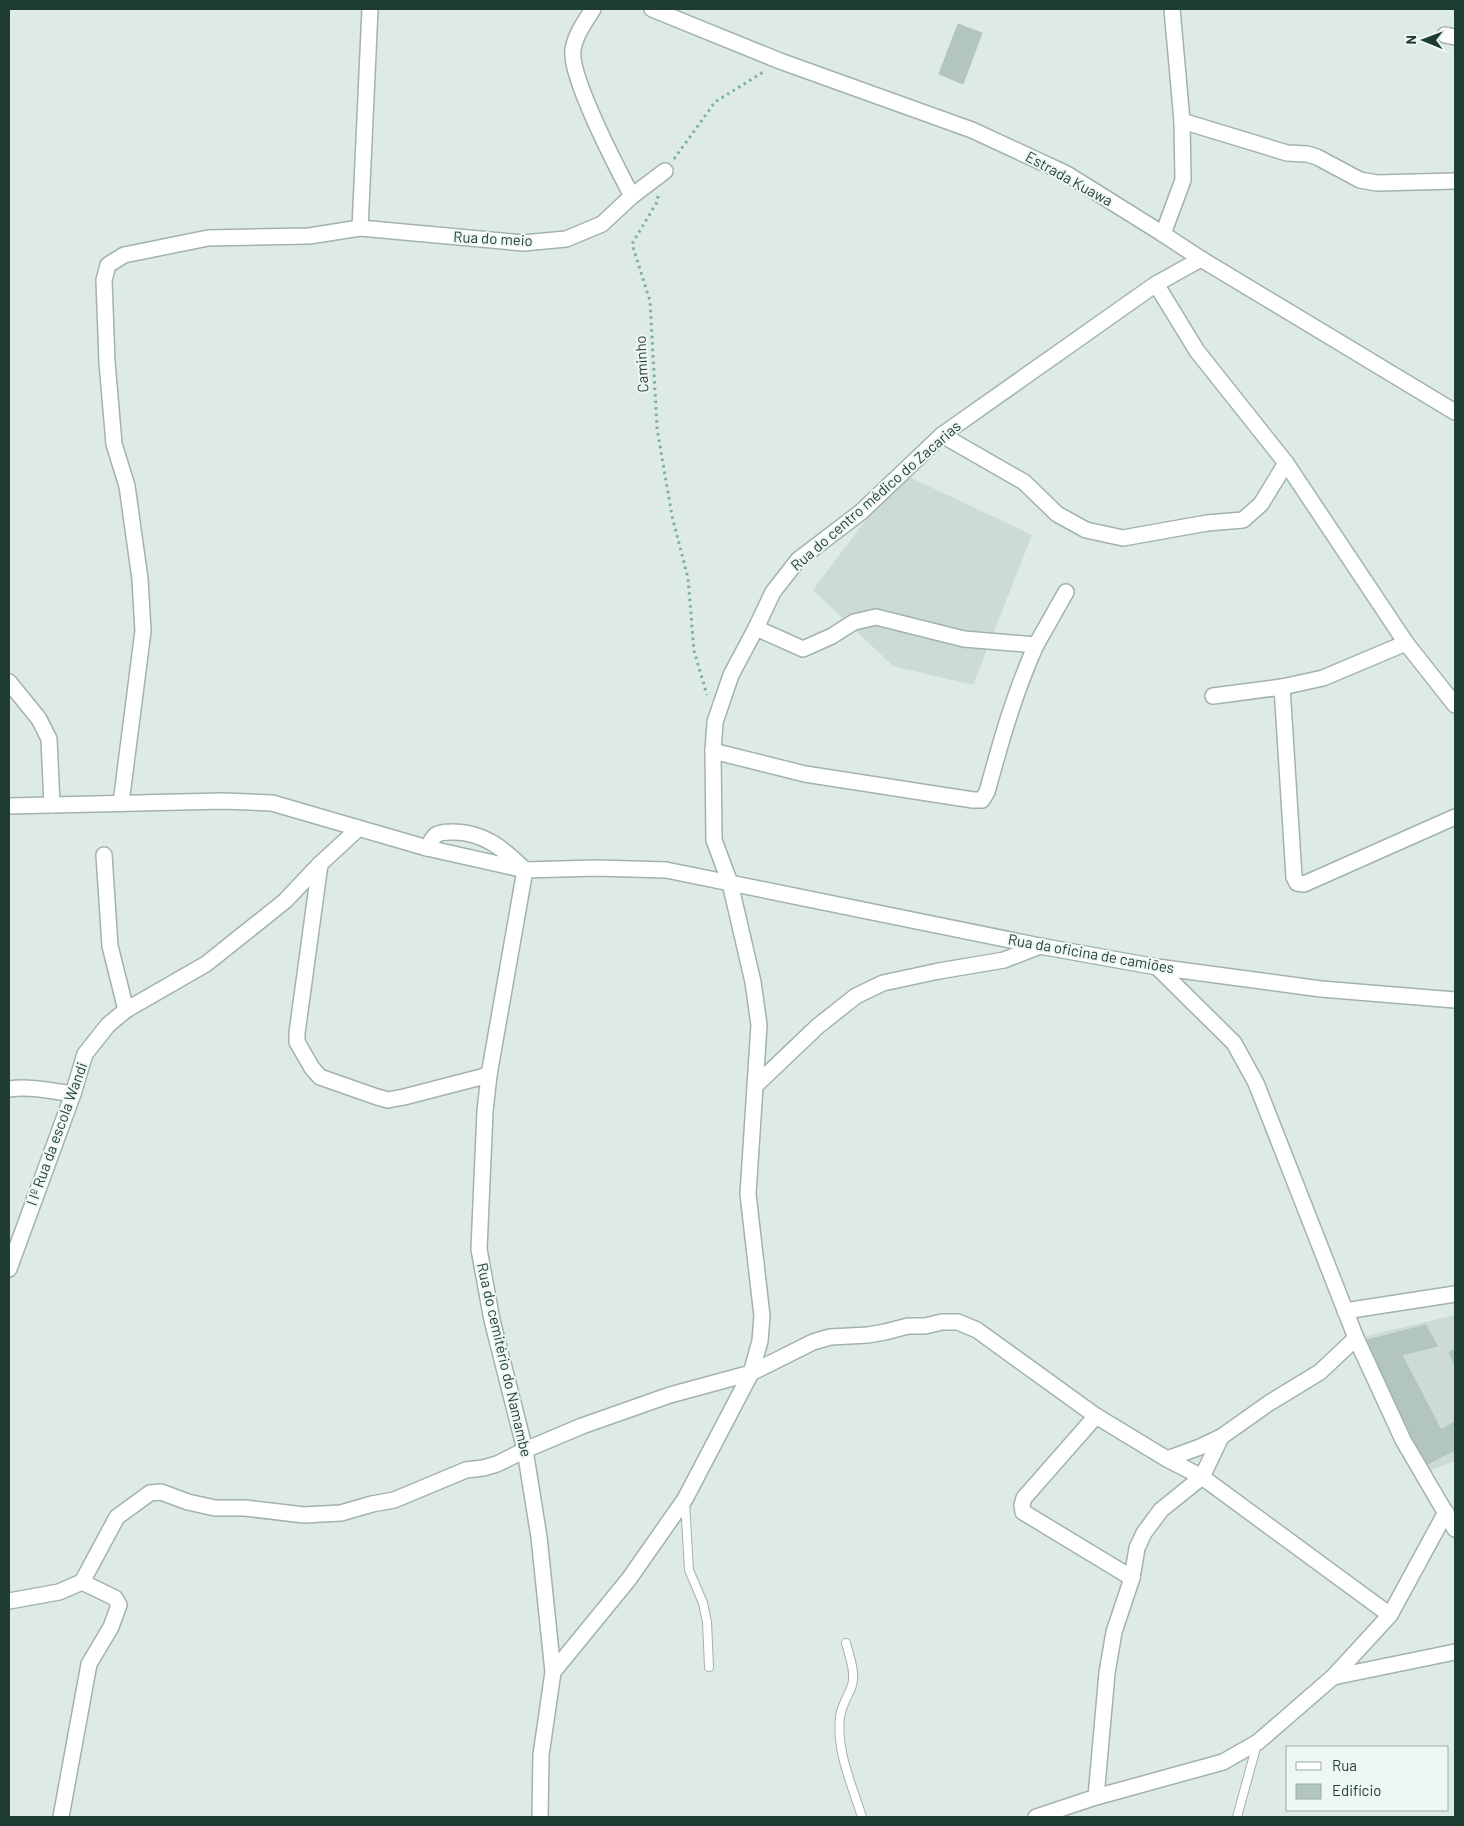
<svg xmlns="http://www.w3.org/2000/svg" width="1464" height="1826" font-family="Barlow,sans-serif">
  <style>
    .built { fill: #ccdbd3 }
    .building { fill: #b3c6bd; stroke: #b0c5bb }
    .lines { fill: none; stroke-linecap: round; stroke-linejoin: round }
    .service-casing { stroke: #a1b3ac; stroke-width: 10 }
    .minor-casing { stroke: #a1b3ac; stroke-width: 18 }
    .tertiary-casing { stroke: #a1b3ac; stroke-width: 18 }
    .path { stroke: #7bb29f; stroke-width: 3; stroke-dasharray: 2.5 4; stroke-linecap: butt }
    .service { stroke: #fff; stroke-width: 8 }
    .minor { stroke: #fff; stroke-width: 15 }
    .tertiary { stroke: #fff; stroke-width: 15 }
    .labels { text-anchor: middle; stroke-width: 4; stroke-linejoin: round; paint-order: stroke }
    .street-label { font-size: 15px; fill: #1e3c33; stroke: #eef7f3 }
  </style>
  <rect width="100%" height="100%" fill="#deebe5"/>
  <g class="built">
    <path d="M901,473L1032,535L973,685L893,666L813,590Z"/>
    <path d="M1455,1315V1461L1429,1471L1362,1337Z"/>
  </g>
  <g class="building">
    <path d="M958,24L982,33L963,84L939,74Z"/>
    <path d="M1426,1325L1437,1346L1402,1355L1441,1430L1455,1422V1450L1426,1465L1364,1341Z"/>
    <path d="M1455,1349V1366L1449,1352Z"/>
  </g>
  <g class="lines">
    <defs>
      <g id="service">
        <path d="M685,1502L689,1570L703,1603L707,1622L709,1667"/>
        <path d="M846,1643C849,1655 856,1673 852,1685C849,1695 841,1706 840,1717C836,1751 852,1785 862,1817"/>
        <path d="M1237,1817L1257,1744"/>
      </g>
      <g id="minor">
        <path d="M593,9C585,22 575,35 573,50C569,76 618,170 632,196"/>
        <path d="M1445,35L1455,37"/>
        <path d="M1182,121L1287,153L1307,154L1317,157L1360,180L1377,183L1455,181"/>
        <path d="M360,228L370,9"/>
        <path d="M1163,234L1183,180L1182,121L1172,9"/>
        <path d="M1156,284L1197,351L1286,463L1406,643L1455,705"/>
        <path d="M942,435L1024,482L1057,514L1086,530L1123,538L1207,523L1243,520L1261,504L1286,463"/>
        <path d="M756,628L803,649L832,636L854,622L876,617L964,639L1036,645L1066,592"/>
        <path d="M9,682L39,719L49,739L52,805"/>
        <path d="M1282,687L1294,877L1297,883L1304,884L1455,817"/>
        <path d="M1213,696L1282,687L1323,678L1406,643"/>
        <path d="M713,751L805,774L973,800H982L987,792C1001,741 1014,694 1036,645"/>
        <path d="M121,803L143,631L140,579L127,486L114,444L107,362L104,280L108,265L124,255L208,238L309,236L360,228L523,243L566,239L602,224L632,196L665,171"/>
        <path d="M9,806L223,801L272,803L427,848L525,870L596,868L666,870L1040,946L1157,967L1321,989L1455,1000"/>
        <path d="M427,848C430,844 432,838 436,835C440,832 446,832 451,832C483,831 504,849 525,870L489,1075L485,1111L479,1249L492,1320L525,1450L539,1537L553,1672L541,1755L540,1817"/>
        <path d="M104,855L110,946L126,1010"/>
        <path d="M320,864L297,1033V1042L312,1068L320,1077L377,1097L388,1100L404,1097L489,1075"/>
        <path d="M1157,967L1234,1043L1256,1083L1356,1338L1403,1440L1455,1529"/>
        <path d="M756,1085L818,1026L856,996L883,983L939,971L1004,960L1040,946"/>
        <path d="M9,1089C30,1086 52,1091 73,1094"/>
        <path d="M9,1269L73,1094L85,1054L108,1025L126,1010L206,964L285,901L320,864L359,828"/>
        <path d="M1345,1311L1455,1294"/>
        <path d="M1096,1416L1024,1498L1022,1505L1023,1512L1132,1578"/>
        <path d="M1167,1459L1200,1447L1221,1437L1269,1403L1320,1372L1356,1338"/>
        <path d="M9,1601L59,1592L82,1582L117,1517L150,1493L161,1492L188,1502L215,1508H245L304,1515L341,1513L372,1504L394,1500L466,1470L483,1468L497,1464L525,1450L582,1426L670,1395L751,1373L813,1342L830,1337L868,1335L885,1332L908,1326H925L942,1322H958L977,1330L1096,1416L1167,1459L1202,1477L1390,1615"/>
        <path d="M553,1672L629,1579L685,1499L751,1373L760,1341L762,1316L748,1194L759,1025L753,982L730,883L714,840L713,751L715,722L731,675L756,628L773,592L798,560L861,512L942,435L1156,284L1201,259"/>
        <path d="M1333,1677L1455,1652"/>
        <path d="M1096,1797L1107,1673L1114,1632L1132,1578L1137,1548L1144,1533L1161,1510L1202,1477L1221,1437"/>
        <path d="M61,1817L89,1664L111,1627L119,1605L115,1598L82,1582"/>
        <path d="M1036,1817L1096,1797L1223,1762L1258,1742L1333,1677L1390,1615L1446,1512"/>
      </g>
      <path id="tertiary" d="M652,9L780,61L972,130L1067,174L1163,234L1201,259L1455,412"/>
    </defs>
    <use href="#service" class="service-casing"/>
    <use href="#minor" class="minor-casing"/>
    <use href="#tertiary" class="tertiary-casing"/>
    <g class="path">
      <path d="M674,159L715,102L765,71"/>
      <path d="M658,196L657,202L632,244L650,301L657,428L672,516L688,578L694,651L707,695"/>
    </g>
    <use href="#service" class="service"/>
    <use href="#minor" class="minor"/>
    <use href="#tertiary" class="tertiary"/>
  </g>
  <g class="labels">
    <g class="street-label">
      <text transform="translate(1069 179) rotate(29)" y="5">Estrada Kuawa</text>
      <text transform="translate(493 239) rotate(3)" y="5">Rua do meio</text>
      <text transform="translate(642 364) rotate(-93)" y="5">Caminho</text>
      <text transform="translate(876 496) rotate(-41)" y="5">Rua do centro médico do Zacarias</text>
      <text transform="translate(1091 954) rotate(10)" y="5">Rua da oficina de camiões</text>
      <text transform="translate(57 1134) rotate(-70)" y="5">I Iº Rua da escola Wandi</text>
      <text transform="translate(504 1360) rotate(77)" y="5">Rua do cemitério do Namambe</text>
    </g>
  </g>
  <rect width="1464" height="1826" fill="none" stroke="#1e3c33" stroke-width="20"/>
  <rect x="1286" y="1746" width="162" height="65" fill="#eef7f3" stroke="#9baca6"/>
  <rect x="1296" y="1762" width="25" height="8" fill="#ffffff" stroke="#9baca6"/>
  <text x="1332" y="1771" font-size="15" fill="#1e3c33">Rua</text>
  <rect x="1296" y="1784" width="25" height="15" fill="#b3c6bd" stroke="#9baca6"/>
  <text x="1332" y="1796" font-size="15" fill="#1e3c33">Edifício</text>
  <g transform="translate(1424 40) rotate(271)" stroke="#eef7f3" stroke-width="4" paint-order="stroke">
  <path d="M0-4L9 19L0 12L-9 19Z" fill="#1e3c33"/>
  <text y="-8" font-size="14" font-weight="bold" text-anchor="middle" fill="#1e3c33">N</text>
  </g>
</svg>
